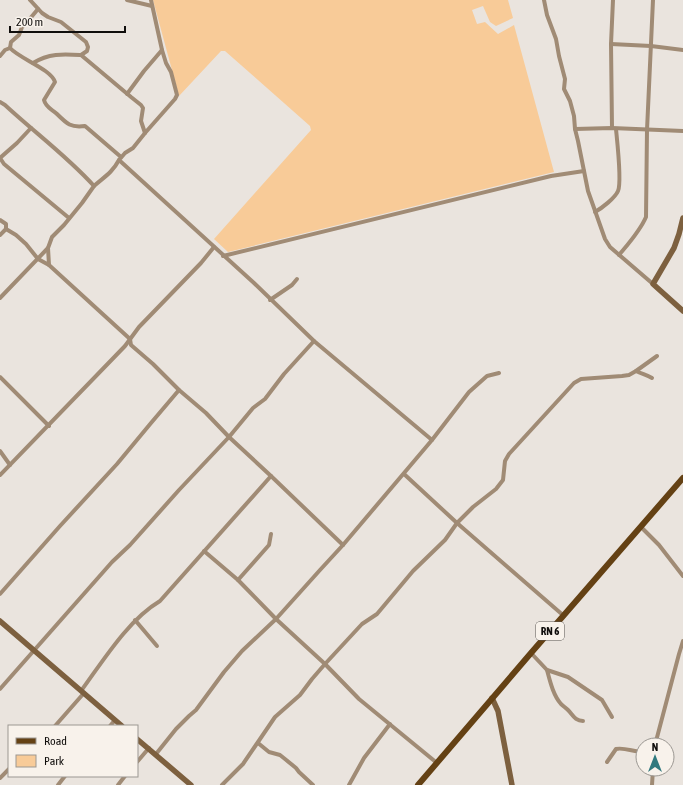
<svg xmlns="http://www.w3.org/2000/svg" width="683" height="785" font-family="'Asap Condensed',sans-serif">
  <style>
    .green { fill: #f8cb98 }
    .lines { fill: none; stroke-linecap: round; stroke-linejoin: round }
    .street { stroke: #a08b75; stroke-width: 4 }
    .secondary { stroke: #7d603f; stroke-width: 5.5 }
    .primary { stroke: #644114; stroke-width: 6 }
    .labels { text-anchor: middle; stroke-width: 3; stroke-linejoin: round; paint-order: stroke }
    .shield { fill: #f8f2eb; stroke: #56524f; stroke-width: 1 }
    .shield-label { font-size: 11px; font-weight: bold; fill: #100e0c }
  </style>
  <rect width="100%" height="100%" fill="#eae4de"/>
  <path class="green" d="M153,0H508L513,18L496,26L490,22L483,6L472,10L477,24L485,22L498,34L514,25L554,172L228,252L214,239L311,130L310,126L225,51H221L179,96Z"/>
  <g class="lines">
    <g class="street">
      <path d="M30,0L42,13L48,17L61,22L86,42L88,47L87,51L81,55L131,97L141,105L143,108L141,121L145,133"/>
      <path d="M127,0L152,6"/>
      <path d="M151,0L162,50L166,63L171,72L177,95L175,99L145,133L133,148L125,153L119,160L254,283L314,341L432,440"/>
      <path d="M544,0L547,15L556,39L559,56L565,79L564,89L570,101L574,116L575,129L578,141L588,191L605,239L610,247L653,284"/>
      <path d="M38,9L28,21L22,27L19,35L11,42L10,48C20,59 51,69 55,82L44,100C46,108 52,109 57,114C67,124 71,128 85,126L121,157"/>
      <path d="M611,44L651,46L683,50"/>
      <path d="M0,56L5,50L10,48"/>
      <path d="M33,63C49,53 63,54 81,55"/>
      <path d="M127,94L144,71L162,50"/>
      <path d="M0,102L5,105C34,132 67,156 94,186L82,203L64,225L52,237L48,248L0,298"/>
      <path d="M612,128L611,44L613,0"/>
      <path d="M575,129L612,128L683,131"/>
      <path d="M0,158L4,164L69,218"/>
      <path d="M0,158L17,143L31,128"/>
      <path d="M94,186C104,177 112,173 119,160"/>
      <path d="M595,212C602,208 615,198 618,191C622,182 617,140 616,129"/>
      <path d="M0,220L6,224V229L16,235L26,244L38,259L49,265L130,339L131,345L153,364L179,390L206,413L229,437L271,476L343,545"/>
      <path d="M0,235L6,229"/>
      <path d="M48,248L49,265"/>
      <path d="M619,255C629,243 640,231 646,217L647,130L653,0"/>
      <path d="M223,256L551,176L584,171"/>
      <path d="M270,300L292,285L297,279"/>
      <path d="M636,371C642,374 647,375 652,378"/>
      <path d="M0,377L49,426"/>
      <path d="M0,451L10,465"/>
      <path d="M404,474L457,523L564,616"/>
      <path d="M0,475L125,346L139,327L201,263L214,247"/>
      <path d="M641,527L659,545L683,576"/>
      <path d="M204,551L238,580L276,619L325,664L359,699L437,763"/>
      <path d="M238,580L269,545L271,534"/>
      <path d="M0,594L60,526L117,464L151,423L179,390"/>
      <path d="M135,620L157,646"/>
      <path d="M531,653L547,670L568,677L602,700L612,717"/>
      <path d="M547,670C550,681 553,695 561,704C563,706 566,708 568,710C573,715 575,721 583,721"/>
      <path d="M0,689L112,562L130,545L179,490L229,437L253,408L265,399L284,374L314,341"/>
      <path d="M81,691C103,661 128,620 160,601L271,476"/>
      <path d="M55,726L84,693"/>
      <path d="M110,726L115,720"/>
      <path d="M258,743L269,752L280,755L285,759L296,768L299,772L313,785"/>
      <path d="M655,745L679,654L683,641"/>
      <path d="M156,754L176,729L189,716L196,710L224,672L242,651L276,619L320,570L343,545L432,440L469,392L487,376L499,373"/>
      <path d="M137,762L149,748"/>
      <path d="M607,762L616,749C624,747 634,752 643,752"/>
      <path d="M0,778L9,769"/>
      <path d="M58,785L65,776"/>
      <path d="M118,785L125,776"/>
      <path d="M222,785L243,764L275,717L300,695L312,679L325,664L362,624L377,614L413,571L445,540L457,523L473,507L496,489L503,480L505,461L509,454L574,383L581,379L622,376L629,375L636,371L657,356"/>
      <path d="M349,785L364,758L390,724"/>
      <path d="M652,785L653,769"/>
    </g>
    <g class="secondary">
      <path d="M683,218L679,234L674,248L653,284L683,311"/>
      <path d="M0,621L122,726"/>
      <path d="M492,698L498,711L512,785"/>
      <path d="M137,739L191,785"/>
    </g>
    <path class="primary" d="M418,785L531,653L683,478"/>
  </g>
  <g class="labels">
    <rect class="shield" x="536" y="622" width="28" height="18" rx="3"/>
    <g class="shield-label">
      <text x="550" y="635">RN 6</text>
    </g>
  </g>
  <rect x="8" y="725" width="130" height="52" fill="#f8f2eb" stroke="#9b9792"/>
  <rect x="16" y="738" width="20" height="6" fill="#644114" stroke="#9b9792"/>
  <text x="44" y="745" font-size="12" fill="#100e0c">Road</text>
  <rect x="16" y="755" width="20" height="12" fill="#f8cb98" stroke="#9b9792"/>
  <text x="44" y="765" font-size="12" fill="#100e0c">Park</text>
  <g transform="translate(655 757)"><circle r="19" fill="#f8f2eb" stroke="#9b9792"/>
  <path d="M0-3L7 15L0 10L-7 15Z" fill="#30797e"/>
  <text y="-6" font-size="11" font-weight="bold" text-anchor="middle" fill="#100e0c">N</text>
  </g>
  <path d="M10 26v6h115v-6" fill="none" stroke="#100e0c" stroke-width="2"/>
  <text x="16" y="26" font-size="12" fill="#100e0c" stroke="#f8f2eb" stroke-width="3" paint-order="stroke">200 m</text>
</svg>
